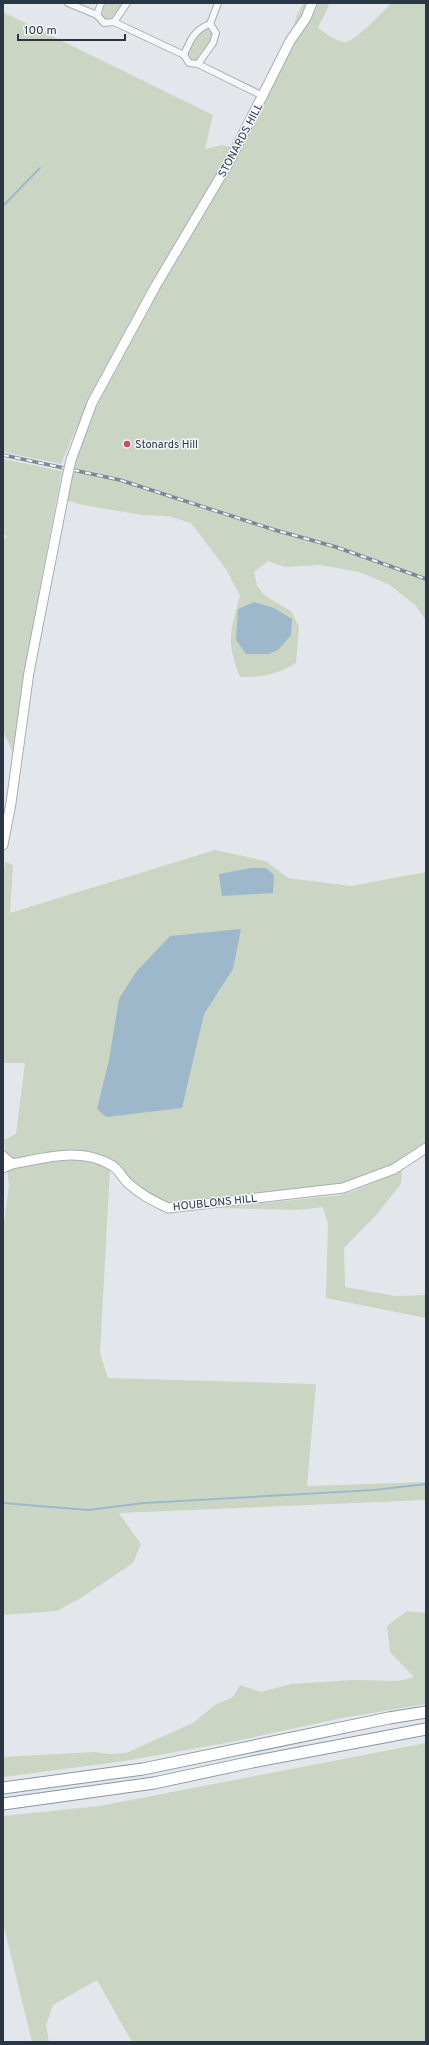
<svg xmlns="http://www.w3.org/2000/svg" width="429" height="2045" font-family="Overpass,sans-serif">
  <style>
    .green { fill: #cad5c4 }
    .water { fill: #9eb8cb }
    .lines { fill: none; stroke-linecap: round; stroke-linejoin: round }
    .stream { stroke: #9eb8cb; stroke-width: 2 }
    .street-casing { stroke: #a8aeb6; stroke-width: 8 }
    .secondary-casing { stroke: #a8aeb6; stroke-width: 11 }
    .highway-casing { stroke: #8a96a2; stroke-width: 13 }
    .street { stroke: #f6f8f9; stroke-width: 6 }
    .secondary { stroke: #fff; stroke-width: 9 }
    .highway { stroke: #fff; stroke-width: 11 }
    .rail-casing { stroke: #7c8895; stroke-width: 3.5 }
    .rail { stroke: #f3f6f8; stroke-width: 2; stroke-dasharray: 6; stroke-linecap: butt }
    .secondary-bridge-casing { stroke: #a8aeb6; stroke-width: 11; stroke-linecap: butt }
    .secondary-bridge { stroke: #fff; stroke-width: 9 }
    .poi-dot { fill: #d04869; stroke: #f3f6f8; stroke-width: 1.5 }
    .labels { text-anchor: middle; stroke-width: 3; stroke-linejoin: round; paint-order: stroke }
    .street-label { font-size: 11px; fill: #2b3644; stroke: #f3f6f8 }
    .poi-label { font-size: 11px; fill: #2b3644; stroke: #f3f6f8; text-anchor: start }
  </style>
  <rect width="100%" height="100%" fill="#e3e7eb"/>
  <g class="green">
    <path d="M103,3H122L116,16L107,21L102,16Z"/>
    <path d="M304,3H311L293,33C294,21 297,13 304,3Z"/>
    <path d="M314,3H330L318,28C326,33 336,42 346,42C354,42 384,11 391,3H426V620L416,606L390,585L359,572L320,565L285,567L268,561L254,572L257,586L264,595L292,612L299,627L296,663C276,675 263,677 240,677C226,641 230,632 240,596L226,569L191,523L168,516L142,515L83,505L62,499L80,435L104,386Z"/>
    <path d="M3,12L213,115L205,149L222,145L233,148C172,251 107,353 61,464L3,452Z"/>
    <path d="M209,26L213,32L211,42L197,61H191L187,54L194,38Z"/>
    <path d="M3,459L62,471L37,603L15,757L3,731V540L6,537L3,531Z"/>
    <path d="M215,850L266,861L288,878L351,886L426,872V1144L398,1166L358,1182L170,1205L156,1200L110,1169L100,1353L108,1378L316,1384L307,1486L426,1482V1500L119,1513L141,1544L133,1563L79,1599L57,1611L3,1615V1230L9,1185L4,1140L16,1134L25,1063H3V880L5,862L13,865L10,913Z"/>
    <path d="M402,1171L401,1184L377,1214L344,1248L345,1287L396,1296L426,1295V1318L326,1298L328,1224L323,1207L298,1210L216,1208L340,1195L354,1191Z"/>
    <path d="M407,1611L426,1613V1704L342,1718L236,1741L125,1761L3,1777V1757L95,1752L109,1754L126,1753L193,1723L215,1705L233,1697L240,1685L261,1692L291,1684L353,1680L398,1681L414,1677L390,1652L387,1626Z"/>
    <path d="M426,1743V2042H132L97,1980L53,2005L46,2025L49,2042H32L3,1923V1816L100,1806Z"/>
  </g>
  <g class="water">
    <path d="M254,602L274,608L292,619L291,635L278,650L268,654H246L236,640L238,609Z"/>
    <path d="M251,868H266L274,875L273,893L222,896L219,874Z"/>
    <path d="M241,929L233,969L204,1014L182,1108L106,1117L97,1109L109,1060L119,999L136,972L170,936Z"/>
  </g>
  <g class="lines">
    <g class="stream">
      <path d="M3,206L40,168"/>
      <path d="M3,1503L88,1510L144,1503L374,1490L426,1484"/>
    </g>
    <defs>
      <g id="street">
        <path d="M68,3L97,15L104,23L114,22L184,55L189,63L198,64L263,96"/>
        <path d="M97,15L101,3"/>
        <path d="M114,22L127,3"/>
        <path d="M210,24L218,3"/>
        <path d="M184,55C190,40 195,29 210,24L216,33L213,43L198,64"/>
      </g>
      <g id="secondary">
        <path d="M71,460L92,403L155,287L228,164L290,41L306,18L312,3"/>
        <path d="M3,845L11,803L29,672L67,478"/>
        <path d="M3,1156L12,1164"/>
        <path d="M3,1168L12,1164C45,1158 82,1146 113,1166C119,1170 123,1179 129,1184C141,1195 154,1201 168,1208L343,1188L394,1169L426,1148"/>
      </g>
      <g id="highway">
        <path d="M3,1788L143,1769L389,1718L426,1712"/>
        <path d="M3,1804L154,1783L252,1762L426,1729"/>
      </g>
    </defs>
    <use href="#street" class="street-casing"/>
    <use href="#secondary" class="secondary-casing"/>
    <use href="#highway" class="highway-casing"/>
    <use href="#street" class="street"/>
    <use href="#secondary" class="secondary"/>
    <use href="#highway" class="highway"/>
    <defs>
      <path id="rail" d="M3,455L120,480L275,530L336,547L426,579"/>
    </defs>
    <use href="#rail" class="rail-casing"/>
    <use href="#rail" class="rail"/>
    <defs>
      <path id="secondary-bridge" d="M67,478L71,460"/>
    </defs>
    <use href="#secondary-bridge" class="secondary-bridge-casing"/>
    <use href="#secondary-bridge" class="secondary-bridge"/>
  </g>
  <circle class="poi-dot" cx="127" cy="444" r="4"/>
  <g class="labels">
    <g class="street-label">
      <text transform="translate(240 140) rotate(-62)" y="4">STONARDS HILL</text>
      <text transform="translate(215 1202) rotate(-6)" y="4">HOUBLONS HILL</text>
    </g>
    <g class="poi-label">
      <text x="135" y="448">Stonards Hill</text>
    </g>
  </g>
  <rect width="429" height="2045" fill="none" stroke="#2b3644" stroke-width="8"/>
  <path d="M18 34v6h107v-6" fill="none" stroke="#2b3644" stroke-width="2"/>
  <text x="24" y="34" font-size="12" fill="#2b3644" stroke="#f3f6f8" stroke-width="3" paint-order="stroke">100 m</text>
</svg>
